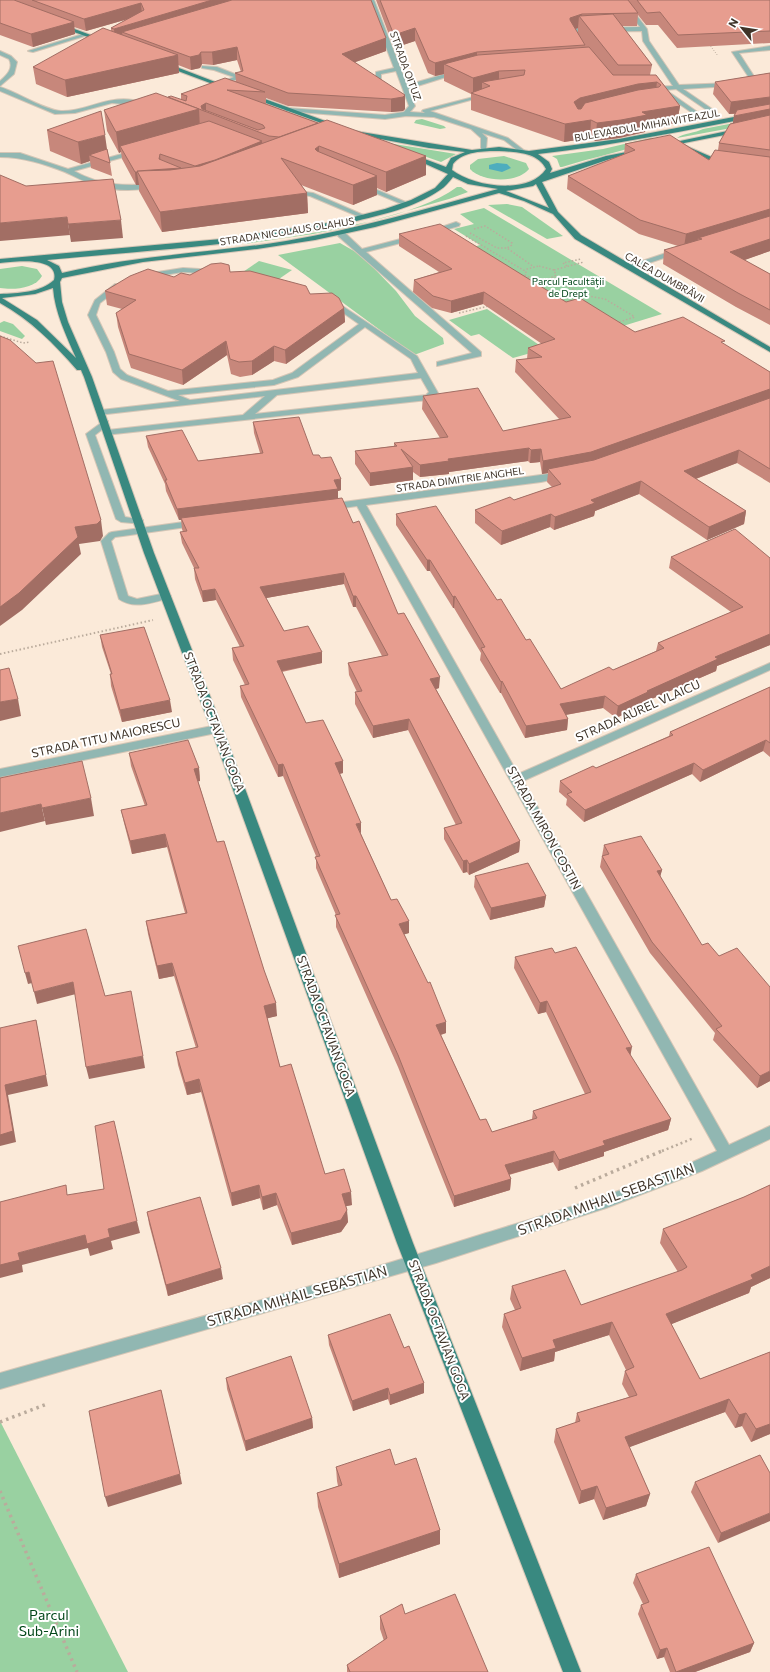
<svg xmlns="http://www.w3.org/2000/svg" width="770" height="1672" font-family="Commissioner,sans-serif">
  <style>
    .green { fill: #99d1a1 }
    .water { fill: #4eadbe }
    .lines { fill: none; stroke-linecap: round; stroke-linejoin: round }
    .minor-casing { stroke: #d5c6b6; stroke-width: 2 }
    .major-casing { stroke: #d5c6b6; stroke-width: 2 }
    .path-far4 { stroke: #baab9c; stroke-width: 1; stroke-dasharray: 1 1.5; stroke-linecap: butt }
    .path-far3 { stroke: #baab9c; stroke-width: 1.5; stroke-dasharray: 1.5 2; stroke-linecap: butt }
    .path-far2 { stroke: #baab9c; stroke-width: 2; stroke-dasharray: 1.5 2.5; stroke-linecap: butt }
    .path-far1 { stroke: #baab9c; stroke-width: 2.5; stroke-dasharray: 2 3; stroke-linecap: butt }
    .path { stroke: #baab9c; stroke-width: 3.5; stroke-dasharray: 2.5 4; stroke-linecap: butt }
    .minor { fill: #91b7b2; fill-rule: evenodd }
    .major { fill: #398980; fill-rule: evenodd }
    .wall { fill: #c7877b; fill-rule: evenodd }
    .shaded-wall { fill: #a26e64 }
    .building { fill: #e79d8f; stroke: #a26e64; fill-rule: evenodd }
    .labels { text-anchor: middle; stroke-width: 4; stroke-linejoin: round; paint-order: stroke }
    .far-street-label { font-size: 10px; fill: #3f3429; stroke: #fff }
    .far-park-label { font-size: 10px; fill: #04481b; stroke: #fff }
    .street-label { font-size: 12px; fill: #3f3429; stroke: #fff }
    .near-street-label { font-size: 14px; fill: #3f3429; stroke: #fff }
    .near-park-label { font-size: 14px; fill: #04481b; stroke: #fff }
  </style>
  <rect width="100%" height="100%" fill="#fbead9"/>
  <g class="green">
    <path d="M770,116V121L677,138C684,133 695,133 703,129Z"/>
    <path d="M422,119L444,126L446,128L440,129L414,123L416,120Z"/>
    <path d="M650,138L656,139C627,151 593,157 562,167H560L557,159L552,156L603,149Z"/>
    <path d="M394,144L456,154L441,162L392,145Z"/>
    <path d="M504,156L526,163L529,169C517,184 482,182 470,169V165L478,159Z"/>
    <path d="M457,187H461L468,192L449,199L357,225L313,234L244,244C257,240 271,240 284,238C334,229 416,217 457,187Z"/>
    <path d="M507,204L522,207L563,236L547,239L488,205Z"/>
    <path d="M484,208L662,314L610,330L464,250L480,245L454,229L474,224L460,214Z"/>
    <path d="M340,243L361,255L396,291L415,316L443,338L444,344L414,355L278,255Z"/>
    <path d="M259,261L292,270L276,281L243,272Z"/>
    <path d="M22,266L37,269L42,276C35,289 13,290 0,288V269Z"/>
    <path d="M487,309L545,349L513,358L479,334L471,336L449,320Z"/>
    <path d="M4,321L13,324L25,336L22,339L0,331V323Z"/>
    <path d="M0,1421L128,1672H0Z"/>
  </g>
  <path class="water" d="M497,163L507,164L511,168L502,172L489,169V165Z"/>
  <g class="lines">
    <defs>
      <g id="minor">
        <path d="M368,0H374L407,85L459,70L462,72L408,89L415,106L410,112L425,113L422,111L423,110L489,93V95L430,111L508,138L525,151V153H521L504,140L482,133L487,138L486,150L481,151V138L471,129L434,117L406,116L385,119L286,111L285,110L288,108L385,115L404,112L409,106L396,71L381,74V81L376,80V72L394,68Z"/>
        <path d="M619,0H625L647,29L649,41L679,85L732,83V85L730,86L683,89L715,111V113H711L676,89L666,90L706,118L701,119L659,90H648L647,89L650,87L673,86L643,41L642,31L577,32L575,33L581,42L576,43L569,33L576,28L640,27Z"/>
        <path d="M83,34L88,35L33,52L28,51Z"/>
        <path d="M770,46V50L739,53L757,81L752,82L732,52Z"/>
        <path d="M0,51L11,56L17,62L14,74L0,86V81C7,75 14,68 9,59L0,55Z"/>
        <path d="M202,66L217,67L240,76L238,79L217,86V84L234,77L214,70L202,68Z"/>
        <path d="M0,87C17,92 44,110 61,111C86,112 104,96 133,100C139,101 144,101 148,104L145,106L112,103L75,113L55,114L0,91Z"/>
        <path d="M136,150L138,151V153L74,171C101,186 125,186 155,184L158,186L157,187C138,191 115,191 96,186C85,182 76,177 65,172C44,164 23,157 0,157V153H20L68,169Z"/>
        <path d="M363,184L408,203L409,204L404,205L361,187L360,186Z"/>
        <path d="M298,191L313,193L368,217L362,218L310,196L296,194V192Z"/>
        <path d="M456,222L460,224L459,226L431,234L427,232Z"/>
        <path d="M338,232H344L362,249L416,235V239L366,252L481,352V356L437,366V362L472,353L338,236Z"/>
        <path d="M675,250L682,252L631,269L624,267Z"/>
        <path d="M183,268L216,270L220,272L216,274L183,272L145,278L141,276L145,274Z"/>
        <path d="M115,284L122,286L100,303L96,315L114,352L120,369L127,375L168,391L273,380L292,373L359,324L329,303L328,301L332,299L417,356L438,393L428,400L105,435L104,433L108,430L243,415L265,396L98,415L97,413L101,410L180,401L121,379L113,372L106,352L88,315L95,300ZM365,327L411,359L418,373L190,400L178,395L274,385L298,377ZM421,378L429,392L426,395L255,414L277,395Z"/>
        <path d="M105,420L108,421V425L95,435L125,517L143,520V524L121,522L116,519L86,434Z"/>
        <path d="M562,472L567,475L565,477L541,482L366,505L518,774L770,663V670L523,781L729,1145L770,1126V1139L702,1171L606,1208L436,1263L0,1389V1373C162,1327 326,1284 486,1233C564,1209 643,1186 717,1151L357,506L329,510L324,507L329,504Z"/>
        <path d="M198,520L203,523L201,525L123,536L115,537L111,541L128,596L137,599L166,593L171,596L170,598C154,602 134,610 119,599L101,541L109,533L112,532Z"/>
        <path d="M217,725L223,729L221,732L0,777V769Z"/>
      </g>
      <g id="major">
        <path d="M57,24H61L107,41L102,42L57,26Z"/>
        <path d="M162,63H166L231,88L226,89L162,65Z"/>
        <path d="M251,94L339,126L340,127L335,128L249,97L248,96Z"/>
        <path d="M770,110V114C693,129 616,145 538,154L549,162L552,169L550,173L606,156L642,149V151L610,159L542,182L558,212L581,235L770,347V352L575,239L553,214L524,201L499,193L375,227L315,240L257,249L143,262L62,278L60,282L62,302L68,322L92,377L154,553L223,729L413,1243L581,1672H563L397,1243L211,729L144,553L84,377L81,370H77C54,344 31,320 0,303V294C18,293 40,293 54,280C60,256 14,261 0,263V259L221,239L334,222L385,209L411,200L435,188L448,174L410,157V155H414L446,167L451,158L465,152L429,148L353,134V132L355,131L472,150L499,147L529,151L619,139ZM499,151C515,152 538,152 546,169C529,195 474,187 452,170L453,164C463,151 484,151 499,151ZM453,177L468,184L498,189C428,208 358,229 286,241C212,253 136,255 62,273L59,266L47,260C148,250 252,246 352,222C381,215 414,208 440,190C445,187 449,182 453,177ZM536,184L549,208L506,191L533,186ZM53,288C55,313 66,335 76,358L37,320L2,298L35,294Z"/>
        <path d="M770,122V126L664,147L661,145Z"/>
        <path d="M684,145L714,158L727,161L728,162L725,164L710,160L682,148L681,147Z"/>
      </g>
    </defs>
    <use href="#minor" class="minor-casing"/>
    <use href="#major" class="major-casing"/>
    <path class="path-far4" d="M709,44L718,56"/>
    <g class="path-far3">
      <path d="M474,229L485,226L512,243V245L507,248"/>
      <path d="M470,233L497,248H507L534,267"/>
      <path d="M466,236L525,271"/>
      <path d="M539,266L554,270L556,275C546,282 535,281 525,275L527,269Z"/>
      <path d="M567,266L563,263L581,259"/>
      <path d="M554,270L584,262"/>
      <path d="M554,278L583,295L605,299L635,317"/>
      <path d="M459,313L489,306"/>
      <path d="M616,323L635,317"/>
      <path d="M0,336L23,343L30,342"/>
    </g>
    <path class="path-far2" d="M0,654L153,620"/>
    <path class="path-far1" d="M662,1151L694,1138"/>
    <g class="path">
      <path d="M575,1188L664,1150"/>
      <path d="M0,1422L47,1404"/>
      <path d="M0,1491L77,1672"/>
    </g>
    <use href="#minor" class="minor"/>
    <use href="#major" class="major"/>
  </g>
  <g class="wall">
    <path d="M0,0H371L386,51L355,62L405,109L403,111L391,112L288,106L266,98V104L318,123L426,156V175L386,192L377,188V195L353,205L301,185L307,193L308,213L162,232L139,191V185H136L122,159L121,152L119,153L107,131L104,110L168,97L181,100V94L236,81L235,73L241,72L237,60L213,65L202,64L200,68L191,70L178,65L179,73L67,97L36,84L33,67L111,31V28L128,19L86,31L74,27L75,34L33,47L0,35Z"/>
    <path d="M376,0H770V43L677,48L658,25H646L638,15L637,26H622L652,65L650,75H656L680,106L677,123L646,128L645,132L619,138L595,141L590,138L564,142L471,110V94L444,81V74L435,76L428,73L415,41L394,48ZM578,28V33L575,29Z"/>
    <path d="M770,73V251L744,260L770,274V325L736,307L663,264L664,250L678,246L639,234L567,189L568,176L624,155L625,144L709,160L718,150L719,143L733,123L734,116L735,114H729L713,94L715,82Z"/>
    <path d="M47,130L107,150L110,163L112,176L91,168L90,161L81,164L50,151Z"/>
    <path d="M399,234L566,302L635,332L724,345L770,372V483L737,463L696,479L746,511L744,524L707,540L639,494L595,511L594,516L554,530L550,527L501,545L475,523V510L514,500L552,487L547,482L548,473L542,474L540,462L530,463L528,461L449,472V474L420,477L413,472V480L370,486L355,464V451L394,446V443L440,438L422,409L423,396L503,431L560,420L515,372L516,360L527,359L528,348L542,344L483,304L451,313L432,308L413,292L414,280L439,272L399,246Z"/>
    <path d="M230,272L310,294L344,308L345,322L286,364L274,361L252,375L240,377L231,374L227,355L183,385L131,368L118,327L116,313L122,309L107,305L105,291L174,277L190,275Z"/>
    <path d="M253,422L313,455L321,458L341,490L338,491V498L353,523L398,614L439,688L436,689L520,841L519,852L469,875L467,872L463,873L444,839V828L456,825L408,730L373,738L355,704V692H357L349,675L348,663L382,656L356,607H353L344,584L266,598L284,631L322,652V663L282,672L306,723L343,761V773L339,774L361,834L391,900L409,933L404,934L446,1033L441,1035L480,1120L492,1132L532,1119L533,1111L585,1094L546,1012L538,1014L514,968L515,957L555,953L630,1056L671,1119L668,1130L604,1152V1156L558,1171L553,1162L509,1175L511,1179L510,1190L454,1207L398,1067L336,927V915L316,868V856L283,776L278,777L241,697L240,686L245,685L233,660L232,648L240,647L216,600L203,602L195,579L194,568L182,543L180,532H183L182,529L181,520H179L166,491L165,484L148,447L146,436L198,461L260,453L254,433Z"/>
    <path d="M396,514L497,600L561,689L613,670L656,651L658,643L731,612L669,568L671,557L770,558V645L717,666L716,671L647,701V703L616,718L603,708L566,715L568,719L567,730L525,738L501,693H500L480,660L481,653L454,608H453L430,571H427L396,525Z"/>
    <path d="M100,635L172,712L122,722L111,686L110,674H111L102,647Z"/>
    <path d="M770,687V757L763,751L700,782L692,774L584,822L566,805L567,799L559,792L560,781L596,768L669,736L670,732Z"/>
    <path d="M129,753L199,768L200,781H198L217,842L277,1016L267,1018L280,1067L325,1174L352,1205L346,1206L348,1222L341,1232L292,1245L277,1205L263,1210L260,1198L232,1206L201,1092L187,1095L178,1065L176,1052L196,1048L174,976L159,979L148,934L146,921L185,913L167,847L132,854L124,823L121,810L145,806L131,766Z"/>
    <path d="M604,845L662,870L660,876L770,1081L757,1088L713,1040L715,1033L650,953L600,867Z"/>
    <path d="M475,876L546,896L544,907L490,920L474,887Z"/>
    <path d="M770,1185V1278L751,1287L749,1293L671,1324L700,1379L770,1352V1434L751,1442L742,1426L735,1428L725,1412L629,1447L650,1494L646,1506L603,1520L594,1499L579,1504L554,1442L556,1429L575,1423L577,1413L629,1397L622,1384L625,1371L626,1370L609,1335L555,1352L554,1361L520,1371L502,1327L504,1314L515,1310L510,1299L512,1286L581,1305L678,1272L660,1243L663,1229L744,1197Z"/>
    <path d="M147,1212L223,1279L168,1296L149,1224Z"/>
    <path d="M328,1335L404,1348L424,1393L390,1405L388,1399L353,1411L329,1345Z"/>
    <path d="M226,1378L312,1418L313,1428L246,1451L227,1389Z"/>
    <path d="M760,1455L718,1543L691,1492L695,1482Z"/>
    <path d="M395,1465L440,1530V1544L339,1578L318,1507L317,1493L338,1486L337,1481L336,1467Z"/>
    <path d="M636,1574L754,1643L750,1652L695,1672H670L664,1657L657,1659L638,1614L641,1605L643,1604L633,1583Z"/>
    <path d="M405,1614L488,1672H347V1665L384,1641L380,1629V1616Z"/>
  </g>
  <g class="shaded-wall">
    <path d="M212,0H254L122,32L123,40L115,42L114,29Z"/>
    <path d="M141,3L142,15L86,31L84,19Z"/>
    <path d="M582,14V19L579,16L578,28L569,31L570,20V18Z"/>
    <path d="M74,22L75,34L33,47L31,34Z"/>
    <path d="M415,28V41L394,48V35Z"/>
    <path d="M386,38V51L342,67V54Z"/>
    <path d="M237,47V60L213,65L212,52Z"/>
    <path d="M201,52L202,64L200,68L191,70L190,57Z"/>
    <path d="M477,52V64H444V74L435,76V63Z"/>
    <path d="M178,55L179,73L67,97L65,80Z"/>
    <path d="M499,71V88L490,86L482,82V92L473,93V78Z"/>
    <path d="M657,82L655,99L579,116L574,102L580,98L638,84Z"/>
    <path d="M405,95V109L403,111L391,112V99Z"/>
    <path d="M770,97V119L732,128L734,116L764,110L729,114L731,102Z"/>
    <path d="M206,103V112L201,110V106Z"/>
    <path d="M680,106L677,123L646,128L645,132L619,138L595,141L597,123L642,112Z"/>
    <path d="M199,109L200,130L120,146L121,152L119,153L116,132Z"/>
    <path d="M591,120L590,138L564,142L565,124Z"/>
    <path d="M105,135L108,156L89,155L90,161L81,164L78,142Z"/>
    <path d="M262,141L263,154L216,174L195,166Z"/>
    <path d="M319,146V165L315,149Z"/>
    <path d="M160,154L161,168H181L145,185L159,159Z"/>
    <path d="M426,156V175L386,192V172Z"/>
    <path d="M135,172H137L139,185H136Z"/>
    <path d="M377,176V195L353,205V185Z"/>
    <path d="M307,193L308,213L162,232L160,212Z"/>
    <path d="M770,209V222L702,239L698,238L697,244L684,247L686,234Z"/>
    <path d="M67,217L70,235L0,241V223Z"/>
    <path d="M121,220L123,238L71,242L68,224Z"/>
    <path d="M770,239V251L728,266L730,252Z"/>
    <path d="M484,292L483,304L451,313V301Z"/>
    <path d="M344,308L345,322L286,364L285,350Z"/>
    <path d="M226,341L227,355L183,385L182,370Z"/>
    <path d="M274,346V361L252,375V361Z"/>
    <path d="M770,389V398L590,465L548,469V473L542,474L543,461Z"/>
    <path d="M529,448L528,461L449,472V474L420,477V465L448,459Z"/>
    <path d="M541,449L540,462L530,463L531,450Z"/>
    <path d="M739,450L737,463L682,484L684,471Z"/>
    <path d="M413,467V480L370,486V473Z"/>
    <path d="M341,479V490L338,491V500L181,518V520H179L177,509Z"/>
    <path d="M641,481L639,494L595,511L594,516L554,530L555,517L591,500Z"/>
    <path d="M746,511L744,524L707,540L709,527Z"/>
    <path d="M551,514L550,527L501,545L502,531Z"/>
    <path d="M101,520L103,536L100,541L79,544L81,554L22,610L0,626V607L75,527Z"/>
    <rect x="427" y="560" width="3" height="11"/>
    <path d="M344,573V584L261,599L260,587Z"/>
    <path d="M215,589L216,600L203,602L202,591Z"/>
    <rect x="353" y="596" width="3" height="11"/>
    <path d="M455,596L454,608H453V597Z"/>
    <path d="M770,634V645L717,666L716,671L647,701V703L616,718L618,706L647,691L715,657Z"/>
    <path d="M322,652V663L277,672V661Z"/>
    <path d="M440,677L439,688L430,691V679Z"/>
    <path d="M502,681L501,693H500L501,682Z"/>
    <path d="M605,696L603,708L559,716L560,704Z"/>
    <path d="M18,699L21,716L0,721V702Z"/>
    <path d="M170,700L172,712L122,722L120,710Z"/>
    <path d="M409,719L408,730L373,738V726Z"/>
    <path d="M568,719L567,730L525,738L526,726Z"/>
    <path d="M766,740L763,751L700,782L703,770Z"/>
    <path d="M343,761V773L335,775V763Z"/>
    <path d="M694,763L692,774L584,822L585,810Z"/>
    <path d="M283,764V776L278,777V765Z"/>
    <path d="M199,768L200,781L196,782L194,769Z"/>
    <path d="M91,798L94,816L46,825L42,808Z"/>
    <path d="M41,804L45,821L0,832V813Z"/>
    <path d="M361,823V834L356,824Z"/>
    <path d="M165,834L167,847L132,854L130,841Z"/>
    <path d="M520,841L519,852L469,875V864Z"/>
    <path d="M467,860V872L463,873V861Z"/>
    <path d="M662,870L659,881L657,871Z"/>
    <path d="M546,896L544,907L490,920L491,908Z"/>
    <path d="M409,921V933L399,936V924Z"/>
    <path d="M172,963L174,976L159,979L157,966Z"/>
    <path d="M29,972L32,983L28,984L25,973Z"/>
    <path d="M73,982L76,994L37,1004L34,992Z"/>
    <path d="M547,1001L546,1012L538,1014L540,1003Z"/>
    <path d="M276,1003L277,1016L265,1019L264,1006Z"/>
    <path d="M36,1020L48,1086L8,1095L16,1142L0,1146V1135L5,1085Z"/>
    <path d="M446,1022V1033L436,1036V1025Z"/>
    <path d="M632,1047L630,1058L626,1048Z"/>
    <path d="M143,1056L145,1068L89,1079L86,1067Z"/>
    <path d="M770,1071V1081L757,1088L760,1076Z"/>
    <path d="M199,1079L201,1092L187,1095L185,1083Z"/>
    <path d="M671,1119L668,1130L604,1152V1156L558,1171L559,1160L603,1141Z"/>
    <path d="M554,1151L553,1162L504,1176L505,1165Z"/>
    <path d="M511,1179L510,1190L454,1207V1196Z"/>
    <path d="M259,1185L260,1198L232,1206L231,1193Z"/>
    <path d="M351,1192L352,1205L342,1207V1194Z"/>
    <path d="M276,1193L277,1205L263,1210L262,1197Z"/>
    <path d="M347,1210L348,1222L341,1232L292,1245L291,1233Z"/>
    <path d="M137,1221L140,1233L111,1241L113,1249L90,1256L88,1248L22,1265L23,1272L0,1278V1265L18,1253Z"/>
    <path d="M770,1266V1278L751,1287L749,1293L662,1328L666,1314Z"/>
    <path d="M221,1268L223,1279L168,1296L166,1285Z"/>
    <path d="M612,1322L609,1335L555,1352L554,1361L520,1371L522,1358L553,1340Z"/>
    <path d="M424,1383V1393L390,1405V1395Z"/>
    <path d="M388,1388V1399L353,1411L352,1401Z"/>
    <path d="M729,1399L725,1412L622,1450L625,1437Z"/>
    <path d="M746,1413L742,1426L735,1428L739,1415Z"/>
    <path d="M312,1418L313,1428L246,1451L245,1441Z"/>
    <path d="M770,1424V1434L751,1442L756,1429Z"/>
    <path d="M180,1474L182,1484L108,1507L105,1497Z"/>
    <path d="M597,1486L594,1499L579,1504L581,1491Z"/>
    <path d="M650,1494L646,1506L603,1520L606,1508Z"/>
    <path d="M770,1513V1521L718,1543L721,1533Z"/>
    <path d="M440,1530V1544L339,1578V1564Z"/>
    <path d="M754,1643L750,1652L695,1672H676Z"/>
    <path d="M667,1648L664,1657L657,1659L660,1650Z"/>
  </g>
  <g class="building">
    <path d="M0,0H14L74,22L31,34L0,23Z"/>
    <path d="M32,0H212L114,29L111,28L144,10L141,3L84,19Z"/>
    <path d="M232,0H371L386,38L342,54L405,95L403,97L391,99L288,93L235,73L243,71L237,47L212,52H201L199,55L190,57L122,32Z"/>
    <path d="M380,0H628L638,13L582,14L570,18V20L585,45L477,52L435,63L429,60L415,28L394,35Z"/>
    <path d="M637,0H770V31L678,35L660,12L647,13Z"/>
    <path d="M613,14L652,65H618L579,16Z"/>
    <path d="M103,28L178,55L65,80L33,67Z"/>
    <path d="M589,47L613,75H656L680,106L642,112L647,115L621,120L597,123L591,120L565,124L471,93L490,86L482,82L524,75L525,70L499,71L473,78L444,64L478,55ZM657,82L661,85L659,87L638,90L585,103L581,109H578L574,102L580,98L638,84Z"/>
    <path d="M770,73V97L731,102L715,82Z"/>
    <path d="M225,78L265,92L227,90L318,123L279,137L269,136L168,97L171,96L186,101L187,96L181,94ZM206,103L263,125L265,128L258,130L202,109L201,106Z"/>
    <path d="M156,93L199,109L116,132L104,110Z"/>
    <path d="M770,104V109L734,116L737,110Z"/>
    <path d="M101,111L105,135L78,142L47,130Z"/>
    <path d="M770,115V150L719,143L730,124Z"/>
    <path d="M327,120L426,156L386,172L319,146L315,149L317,151L377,176L353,185L281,158L307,193L160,212L137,171L170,170L200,166Z"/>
    <path d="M209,121L262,141L215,160L195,166L160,154L159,159L181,168L137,171L138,172H135L120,146Z"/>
    <path d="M670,135L709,160L715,150L770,157V209L686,234L640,220L568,176L635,150L625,144Z"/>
    <path d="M107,149L110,163L89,155Z"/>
    <path d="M0,175L26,186L113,179L121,220L68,224L67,217L0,223Z"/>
    <path d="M770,216V239L730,252L770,274V310L738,293L664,250L702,239L698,238Z"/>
    <path d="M440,224L566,302L580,298L635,332L683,317L725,341L721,342L770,372V389L591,452L543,461L541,449L531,450L529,448L448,459L449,461L420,465L401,449L413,467L370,473L355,451L397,446L394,443L448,437L423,396L478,388L503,431L571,417L516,360L542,357L528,348L555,339L484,292L451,301L433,296L414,280L452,269L399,234Z"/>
    <path d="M221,263L229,265L230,272L250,271L306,286L310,294L332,293L339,298L344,308L285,350L274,346L252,361L239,362L230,359L226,341L182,370L129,354L116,313L136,300L105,291L130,276L148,269L174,277L181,273L190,275L211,264Z"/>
    <path d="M0,336L10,340L36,363L53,361L101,520L97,524L75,527L78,537L19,593L0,607Z"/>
    <path d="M770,398V469L739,450L684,471L746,511L709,527L641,481L591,500L595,503L555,517L551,514L502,531L475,510L510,497L514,500L561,484L548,469L594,460Z"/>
    <path d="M299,417L313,455H319L321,458L331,457L341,479L334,480L338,489L177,509L165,480H167L146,436L182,430L198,461L263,453L253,422Z"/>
    <path d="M342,498L353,523L359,521L398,614L404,613L440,677L430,679L520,841L469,864L467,860L463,861L444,828L462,823L409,719L373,726L355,692L362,691L348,663L388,655L356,596H353L344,573L260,587L284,631L308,626L322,652L277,661L306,723L323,720L343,761L335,763L361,823L356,824L391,900L397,899L409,921L399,924L428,983L430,982L446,1022L436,1025L480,1120L486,1119L492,1132L537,1118L533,1111L591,1092L547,1001L540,1003L515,957L552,948L555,953L576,947L632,1047L626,1048L671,1119L603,1141L605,1145L559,1160L554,1151L505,1165L511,1179L454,1196L398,1055L335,915L340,914L315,857L320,856L283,764L278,765L240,686L249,684L232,648L244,646L215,589L202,591L194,568H199L180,532L187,531L181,518Z"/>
    <path d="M436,506L497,600L501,599L526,640L530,639L561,689L609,667L613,670L664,648L658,643L743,607L671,557L735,529L770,558V634L715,657L718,659L647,691L648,692L618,706L605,696L560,704L568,719L526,726L502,681L501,682L481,648L485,647L455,596L453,597L430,560H427L396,514Z"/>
    <path d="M144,627L170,700L120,710L110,674H112L100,635Z"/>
    <path d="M9,668L18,699L0,702V670Z"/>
    <path d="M770,687V743L766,740L703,770L694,763L585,810L567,794L572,792L560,781L593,766L596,768L673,735L670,732Z"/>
    <path d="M188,740L199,768L194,769L217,842L224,841L264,970L276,1003L264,1006L280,1067L291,1064L325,1174L344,1169L351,1192L342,1194L347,1210L341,1220L291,1233L276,1193L262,1197L259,1185L231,1193L199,1079L185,1083L176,1052L198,1047L172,963L157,966L146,921L187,913L165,834L130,841L121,810L147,805L129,753Z"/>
    <path d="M82,761L91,798L42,808L41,804L0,813V778Z"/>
    <path d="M641,836L662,870L657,871L702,945L708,943L719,956L737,948L770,987V1071L760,1076L716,1029L722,1026L652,942L602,856L609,854L604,845Z"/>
    <path d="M528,863L546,896L491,908L475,876Z"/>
    <path d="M86,929L105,996L131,991L143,1056L86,1067L73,982L34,992L29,972L25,973L18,946Z"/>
    <path d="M36,1020L46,1075L5,1085L13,1131L0,1135V1028Z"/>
    <path d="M114,1121L137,1221L108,1229L110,1237L87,1244L85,1235L18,1253L20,1260L0,1265V1202L66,1185L67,1195L104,1189L95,1126Z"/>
    <path d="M770,1185V1266L751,1275L753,1279L666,1314L700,1379L770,1352V1424L756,1429L746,1413L739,1415L729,1399L625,1437L650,1494L606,1508L597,1486L581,1491L556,1429L580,1421L577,1413L637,1395L625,1371L634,1367L612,1322L553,1340L556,1348L522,1358L504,1314L521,1308L512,1286L565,1270L581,1305L682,1270L687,1267L663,1229L744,1197Z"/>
    <path d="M200,1197L221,1268L166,1285L147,1212Z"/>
    <path d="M390,1314L404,1348L409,1346L424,1383L390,1395L388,1388L352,1401L328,1335Z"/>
    <path d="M291,1356L312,1418L245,1441L226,1378Z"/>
    <path d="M161,1390L180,1474L105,1497L89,1411Z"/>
    <path d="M390,1449L395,1465L416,1458L440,1530L339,1564L317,1493L342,1485L336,1467Z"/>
    <path d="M760,1455L770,1473V1513L721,1533L695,1482Z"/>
    <path d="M709,1547L754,1643L676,1672L667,1648L660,1650L641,1605L649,1602L636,1574Z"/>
    <path d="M455,1594L488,1672H350L347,1665L387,1638L380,1616L402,1604L405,1614Z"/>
  </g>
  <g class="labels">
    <g class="far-street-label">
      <text transform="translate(406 66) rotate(70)" y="4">STRADA OITUZ</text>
      <text transform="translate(647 125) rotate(-10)" y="4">BULEVARDUL MIHAI VITEAZUL</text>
      <text transform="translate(287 231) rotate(-9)" y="4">STRADA NICOLAUS OLAHUS</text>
      <text transform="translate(665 277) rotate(30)" y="4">CALEA DUMBRĂVII</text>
      <text transform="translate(460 479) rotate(-8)" y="4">STRADA DIMITRIE ANGHEL</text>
    </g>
    <g class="far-park-label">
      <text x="568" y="285">Parcul Facultății<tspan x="568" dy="12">de Drept</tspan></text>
    </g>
    <g class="street-label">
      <text transform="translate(638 711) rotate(-24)" y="4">STRADA AUREL VLAICU</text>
      <text transform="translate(214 722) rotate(69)" y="4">STRADA OCTAVIAN GOGA</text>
      <text transform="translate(106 738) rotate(-12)" y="4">STRADA TITU MAIORESCU</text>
      <text transform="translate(544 828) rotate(61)" y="4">STRADA MIRON COSTIN</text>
      <text transform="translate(326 1026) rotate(70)" y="4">STRADA OCTAVIAN GOGA</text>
      <text transform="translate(439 1330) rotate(69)" y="4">STRADA OCTAVIAN GOGA</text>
    </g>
    <g class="near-street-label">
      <text transform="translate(606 1199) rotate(-20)" y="5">STRADA MIHAIL SEBASTIAN</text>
      <text transform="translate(297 1296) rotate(-16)" y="5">STRADA MIHAIL SEBASTIAN</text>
    </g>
    <g class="near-park-label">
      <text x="49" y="1620">Parcul<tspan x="49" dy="16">Sub-Arini</tspan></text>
    </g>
  </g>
  <g transform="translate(742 28) rotate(300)" stroke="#ffffff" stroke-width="3" paint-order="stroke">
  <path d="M0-3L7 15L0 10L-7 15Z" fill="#3f3429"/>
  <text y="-6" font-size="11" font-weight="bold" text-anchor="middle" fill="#3f3429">N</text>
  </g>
</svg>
